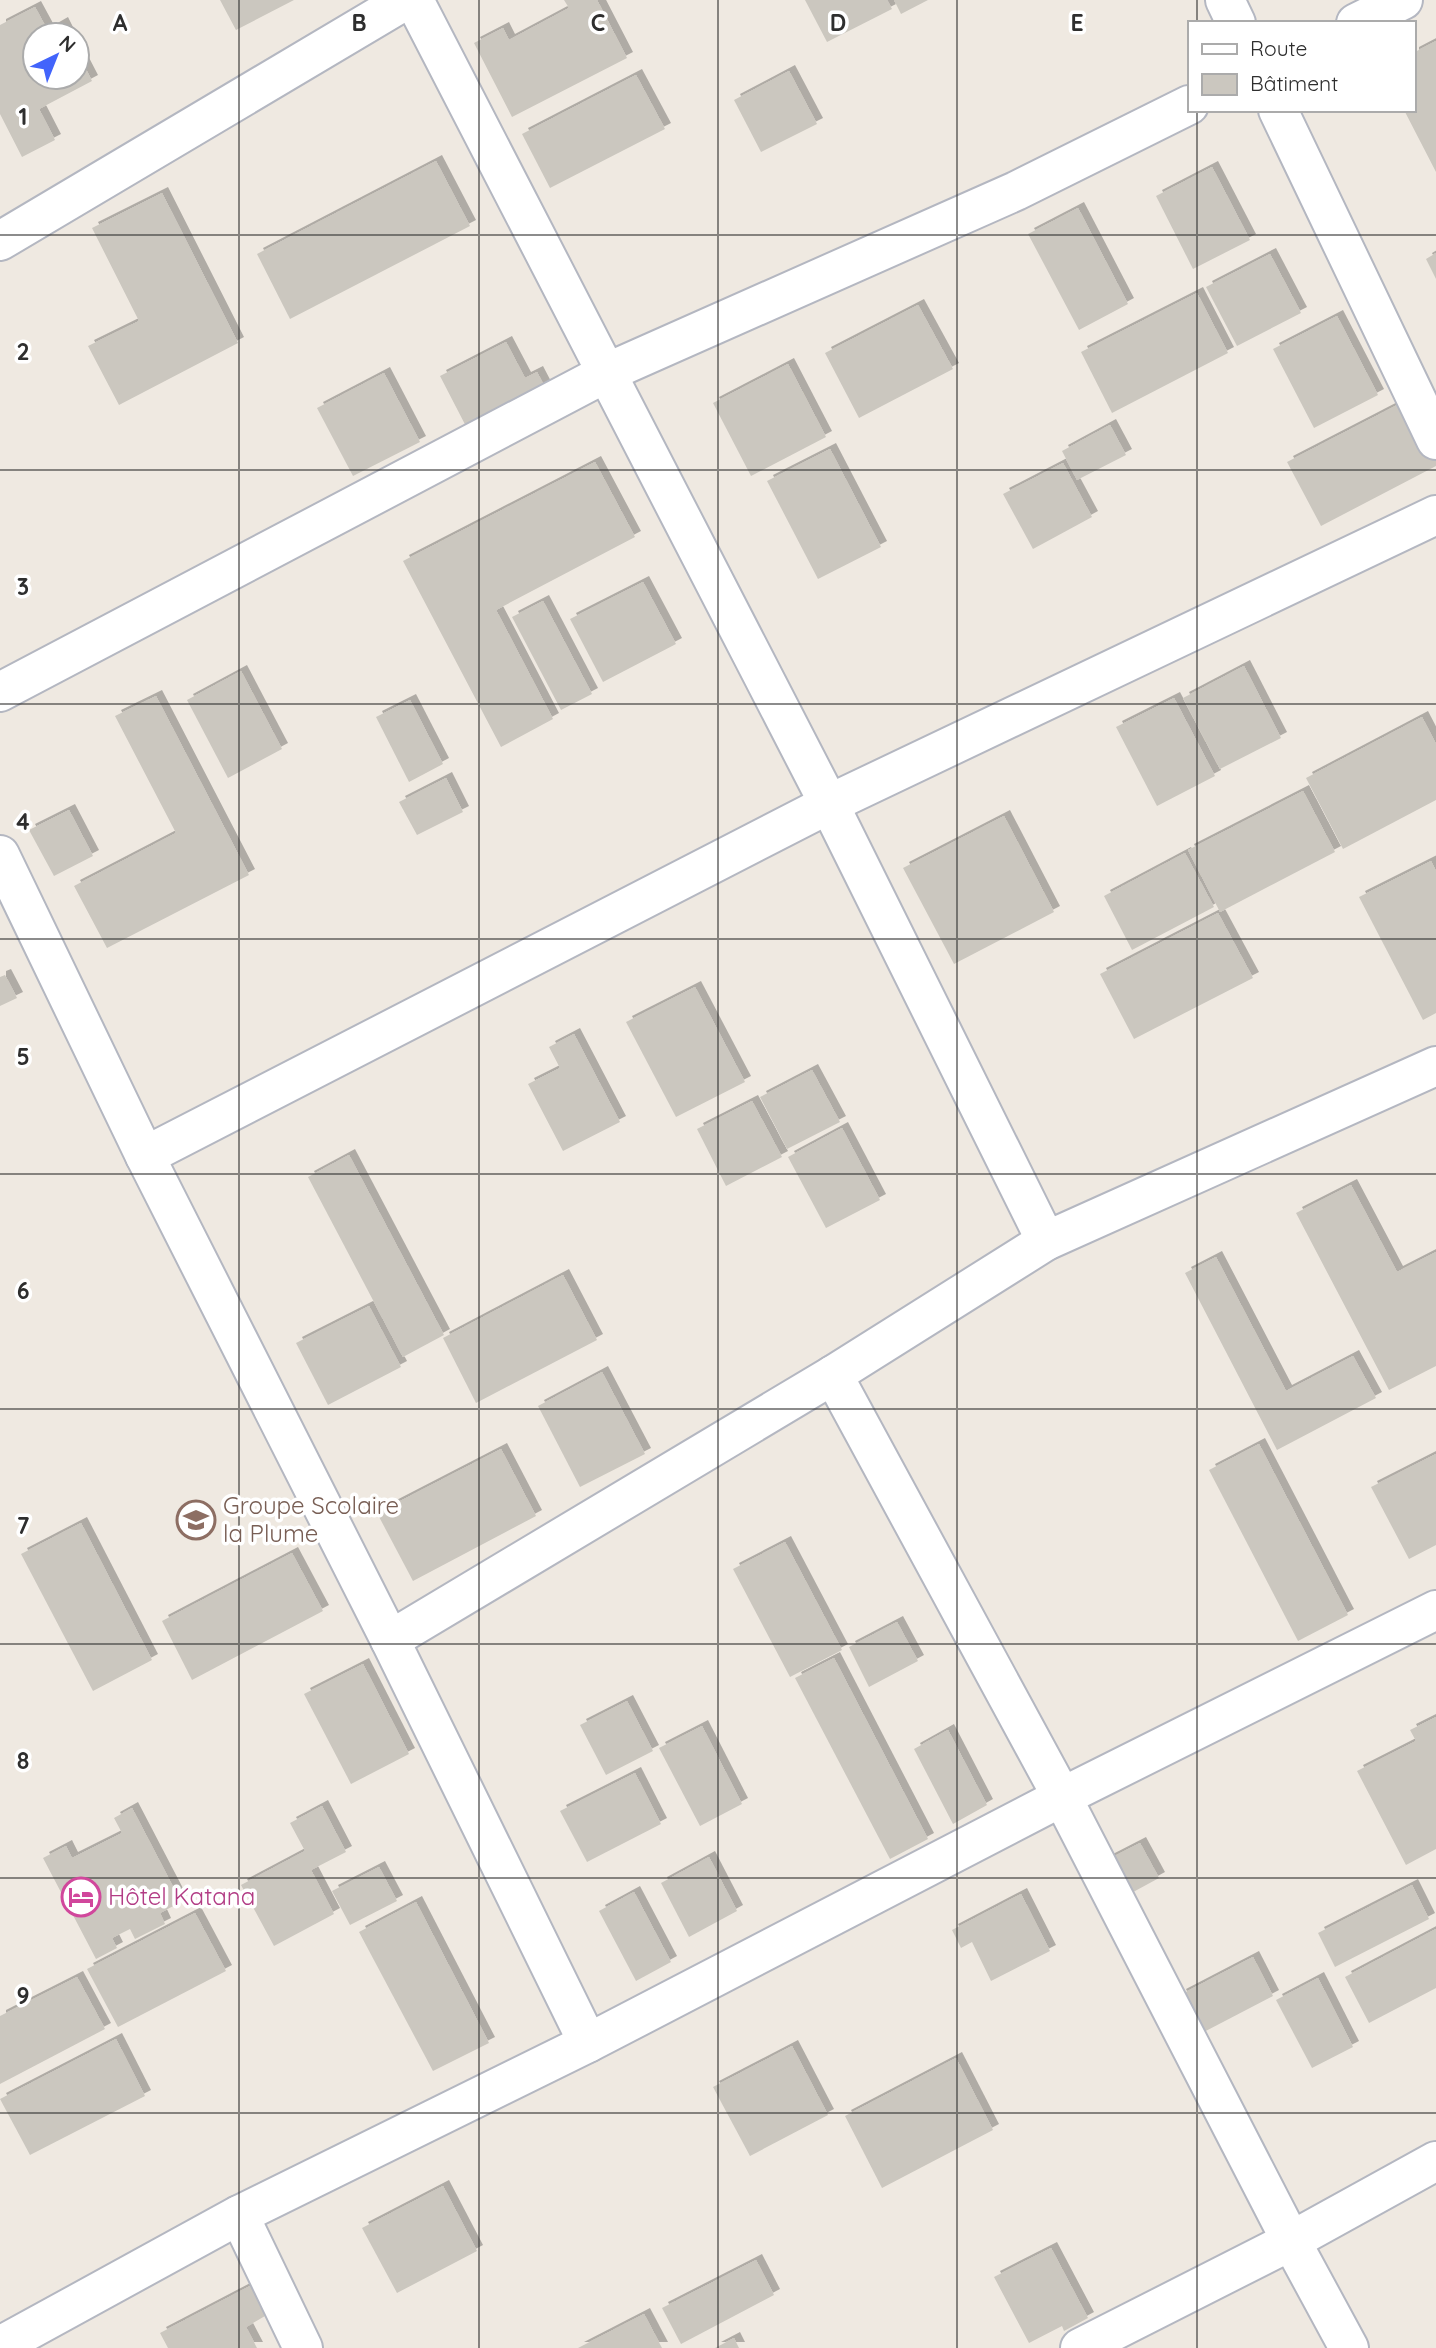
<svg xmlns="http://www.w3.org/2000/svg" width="1436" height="2348" font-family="Quicksand,sans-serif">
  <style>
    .building { fill: #cbc7bf; filter: url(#shadow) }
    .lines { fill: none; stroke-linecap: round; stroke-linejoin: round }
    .minor-casing { stroke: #b4b7c1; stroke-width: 42 }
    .minor { stroke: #fff; stroke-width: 38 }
    .grid { fill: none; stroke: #2e2e2e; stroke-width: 2; stroke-opacity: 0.55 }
    .labels { text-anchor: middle; stroke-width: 7; stroke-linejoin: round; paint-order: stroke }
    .education-label { font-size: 24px; fill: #785e54; stroke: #fff; text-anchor: start }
    .hotel-label { font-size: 24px; fill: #b23c85; stroke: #fff; text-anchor: start }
    .grid-label { font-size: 23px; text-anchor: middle; font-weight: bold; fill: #2e2e2e; stroke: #fff; stroke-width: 7; stroke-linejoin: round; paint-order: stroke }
  </style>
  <defs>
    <filter id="shadow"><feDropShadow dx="6" dy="-6" stdDeviation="0" flood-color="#0004"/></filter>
  </defs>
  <rect width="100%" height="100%" fill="#efe9e1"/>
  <g class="building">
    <path d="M220,0H294L236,30Z"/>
    <path d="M564,0H597L627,58L512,117L474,43L503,28L509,40L569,8Z"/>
    <path d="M805,0H887L892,9L827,42Z"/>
    <path d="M894,0H928L901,14Z"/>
    <path d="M35,7L48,31L62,23L68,35H35V77H77V52L92,81L39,109L55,140L22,157L0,114V25Z"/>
    <path d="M1436,41V172L1404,110H1413V53Z"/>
    <path d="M789,71L817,124L761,152L734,100Z"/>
    <path d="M636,75L665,129L550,188L522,134Z"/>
    <path d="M436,161L470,226L290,319L257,254Z"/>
    <path d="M1212,167L1250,240L1193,269L1156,196Z"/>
    <path d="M162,193L238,343L119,405L88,346L139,321L92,228Z"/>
    <path d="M1078,208L1128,304L1079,330L1028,234Z"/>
    <path d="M1436,253V279L1426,259Z"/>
    <path d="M1270,254L1301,313L1237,346L1206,287Z"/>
    <path d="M1197,293L1228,353L1112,413L1081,352Z"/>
    <path d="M918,305L953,369L859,418L825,353Z"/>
    <path d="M1337,316L1378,395L1314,428L1273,349Z"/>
    <path d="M506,342L525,378L537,372L549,395L471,436L440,376Z"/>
    <path d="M788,364L826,437L751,476L713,403Z"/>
    <path d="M384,373L420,442L353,476L317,408Z"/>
    <path d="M1407,400L1436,457V466L1321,526L1287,462Z"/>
    <path d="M1110,425L1126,455L1077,480L1062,451Z"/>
    <path d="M830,449L881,547L818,579L767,481Z"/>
    <path d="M595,462L635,537L496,610L553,719L501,747L403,561Z"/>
    <path d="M1063,463L1092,517L1033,549L1003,494Z"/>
    <path d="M643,582L676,644L603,682L570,619Z"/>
    <path d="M543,601L592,694L561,710L512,617Z"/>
    <path d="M1244,666L1281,738L1220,769L1183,698Z"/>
    <path d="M241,671L282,749L228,778L187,700Z"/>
    <path d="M156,696L249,875L107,948L74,886L176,833L115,716Z"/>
    <path d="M1174,698L1215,776L1157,806L1116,727Z"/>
    <path d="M410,700L443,764L409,782L376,717Z"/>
    <path d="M1422,717L1436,744V800L1343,849L1306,778Z"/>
    <path d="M446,778L463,812L417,835L399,802Z"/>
    <path d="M1303,791L1335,852L1220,912L1188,850Z"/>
    <path d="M69,810L93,856L54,876L29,830Z"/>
    <path d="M1004,816L1054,912L954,964L903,868Z"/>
    <path d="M1185,853L1214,907L1132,950L1104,896Z"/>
    <path d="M1431,861L1436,871V1013L1423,1020L1359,897Z"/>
    <path d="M1218,913L1253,978L1134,1039L1100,974Z"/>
    <path d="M5,975L17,998L0,1006V977Z"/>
    <path d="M695,987L745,1082L676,1117L626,1022Z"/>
    <path d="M574,1034L620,1122L563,1151L528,1084L560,1068L549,1047Z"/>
    <path d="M812,1070L840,1122L787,1149L760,1097Z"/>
    <path d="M752,1101L782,1157L726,1186L697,1129Z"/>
    <path d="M842,1128L880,1200L826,1228L788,1157Z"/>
    <path d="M349,1155L444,1335L403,1357L308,1177Z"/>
    <path d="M1351,1185L1397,1272L1436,1252V1366L1389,1390L1296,1213Z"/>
    <path d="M1216,1257L1286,1391L1353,1356L1376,1398L1277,1450L1185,1273Z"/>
    <path d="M563,1275L597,1340L476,1403L443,1338Z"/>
    <path d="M369,1306L401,1367L328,1405L296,1343Z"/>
    <path d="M602,1372L645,1454L580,1487L538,1406Z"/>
    <path d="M1259,1444L1348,1615L1298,1641L1209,1470Z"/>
    <path d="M501,1449L536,1516L413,1581L377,1513Z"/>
    <path d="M1436,1454V1545L1409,1559L1371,1487Z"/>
    <path d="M81,1523L152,1660L93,1691L21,1554Z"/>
    <path d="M785,1542L842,1650L790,1677L733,1569Z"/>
    <path d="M292,1553L323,1611L192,1680L162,1621Z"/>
    <path d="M897,1622L918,1661L869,1687L849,1647Z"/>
    <path d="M834,1658L928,1839L890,1859L795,1678Z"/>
    <path d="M363,1664L409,1754L351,1784L304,1694Z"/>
    <path d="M627,1701L653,1751L606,1775L580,1725Z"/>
    <path d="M1436,1717V1849L1406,1865L1357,1771L1416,1741L1410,1730Z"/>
    <path d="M702,1726L742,1804L700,1826L659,1748Z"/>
    <path d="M948,1730L987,1805L953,1824L914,1749Z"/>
    <path d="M635,1773L661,1824L587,1862L560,1811Z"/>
    <path d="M322,1806L346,1852L311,1870L334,1914L274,1946L241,1885L305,1851L290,1823Z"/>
    <path d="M132,1808L181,1902L160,1913L165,1924L135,1939L130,1929L112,1938L117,1948L96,1959L43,1858L66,1846L72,1858L122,1833L114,1818Z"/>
    <path d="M1140,1843L1159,1878L1124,1897L1105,1861Z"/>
    <path d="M709,1857L737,1911L689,1937L661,1883Z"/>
    <path d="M379,1867L397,1901L350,1925L332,1891Z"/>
    <path d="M1412,1885L1429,1919L1335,1967L1318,1933Z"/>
    <path d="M634,1892L671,1962L636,1981L599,1911Z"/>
    <path d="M1021,1894L1050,1951L991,1981L972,1942L961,1948L952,1930Z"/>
    <path d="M416,1902L489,2043L433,2071L359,1932Z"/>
    <path d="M195,1913L226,1971L118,2027L87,1969Z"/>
    <path d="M1436,1929V1988L1369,2023L1345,1977Z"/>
    <path d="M1253,1957L1273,1996L1200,2034L1180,1995Z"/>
    <path d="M77,1977L105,2029L0,2084V2016Z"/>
    <path d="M1318,1978L1353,2047L1312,2068L1276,2000Z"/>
    <path d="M116,2039L145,2096L30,2155L0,2099Z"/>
    <path d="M792,2046L828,2115L750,2156L713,2087Z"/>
    <path d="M956,2058L993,2130L882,2188L845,2116Z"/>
    <path d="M443,2186L477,2251L397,2293L362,2228Z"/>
    <path d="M1051,2248L1088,2318L1064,2331L1062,2326L1029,2343L994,2277Z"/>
    <path d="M756,2260L774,2295L681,2344L662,2308Z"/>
    <path d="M250,2286L265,2316L246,2327L257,2348H168L160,2333Z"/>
    <path d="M644,2314L662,2348H578Z"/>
    <path d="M734,2338L739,2348H715Z"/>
  </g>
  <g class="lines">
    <defs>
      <g id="minor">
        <path d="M414,0L829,804L1046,1241"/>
        <path d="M1225,0L1236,23"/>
        <path d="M1356,23L1403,0"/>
        <path d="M1278,110L1436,440"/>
        <path d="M0,241L406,0"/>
        <path d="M0,692L608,372L1016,191L1189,105"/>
        <path d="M0,855L145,1156L390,1640L588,2043"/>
        <path d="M145,1156L829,804L1436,515"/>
        <path d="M833,1375L1062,1797L1291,2241L1349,2348"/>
        <path d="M390,1640L833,1375L1046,1241L1436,1066"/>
        <path d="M239,2215L303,2348"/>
        <path d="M0,2346L239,2215L588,2043L1062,1797L1436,1610"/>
        <path d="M1080,2348L1291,2241L1436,2161"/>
      </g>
    </defs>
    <use href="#minor" class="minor-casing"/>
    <use href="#minor" class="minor"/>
  </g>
  <path class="grid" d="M239,0V2348M479,0V2348M718,0V2348M957,0V2348M1197,0V23M1197,110V2348M0,235H1436M0,470H1436M0,704H1436M0,939H1436M0,1174H1436M0,1409H1436M0,1644H1436M0,1878H1436M0,2113H1436"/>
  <defs>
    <symbol id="school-ring" viewBox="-11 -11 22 22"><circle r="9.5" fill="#fff" stroke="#8d6e63" stroke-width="1.5"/><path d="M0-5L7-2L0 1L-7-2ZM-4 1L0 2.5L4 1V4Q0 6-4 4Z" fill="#8d6e63"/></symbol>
    <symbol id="hotel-ring" viewBox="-11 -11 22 22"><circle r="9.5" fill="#fff" stroke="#d1479c" stroke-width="1.5"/><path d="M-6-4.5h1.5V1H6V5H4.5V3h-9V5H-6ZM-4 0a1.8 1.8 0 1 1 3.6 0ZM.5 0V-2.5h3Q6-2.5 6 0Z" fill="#d1479c"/></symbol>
  </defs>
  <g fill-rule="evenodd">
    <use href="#school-ring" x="174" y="1498" width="44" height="44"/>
    <use href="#hotel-ring" x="59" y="1875" width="44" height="44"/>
  </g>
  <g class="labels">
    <g class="education-label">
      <text x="223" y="1514">Groupe Scolaire<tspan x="223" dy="28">la Plume</tspan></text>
    </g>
    <g class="hotel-label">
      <text x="108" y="1905">Hôtel Katana</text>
    </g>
  </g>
  <g class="grid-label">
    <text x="120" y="31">A</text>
    <text x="359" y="31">B</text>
    <text x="598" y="31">C</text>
    <text x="838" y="31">D</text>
    <text x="1077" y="31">E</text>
    <text x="23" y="125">1</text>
    <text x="23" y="360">2</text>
    <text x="23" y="595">3</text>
    <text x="23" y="830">4</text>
    <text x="23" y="1065">5</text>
    <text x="23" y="1299">6</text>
    <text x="23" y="1534">7</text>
    <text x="23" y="1769">8</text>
    <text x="23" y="2004">9</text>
  </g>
  <rect x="1188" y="21" width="228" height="91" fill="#ffffff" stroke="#ababab" stroke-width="2"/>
  <rect x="1202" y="44" width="35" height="10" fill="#ffffff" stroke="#ababab" stroke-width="2"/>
  <text x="1250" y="56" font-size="21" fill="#2e2e2e">Route</text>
  <rect x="1202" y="74" width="35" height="21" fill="#cbc7bf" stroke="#ababab" stroke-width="2"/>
  <text x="1250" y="91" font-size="21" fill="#2e2e2e">Bâtiment</text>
  <g transform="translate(56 56) rotate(43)"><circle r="33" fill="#ffffff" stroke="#ababab" stroke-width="2"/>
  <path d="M0-5L12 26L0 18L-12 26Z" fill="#4264fb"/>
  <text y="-10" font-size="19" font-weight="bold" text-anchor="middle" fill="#2e2e2e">N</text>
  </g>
</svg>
